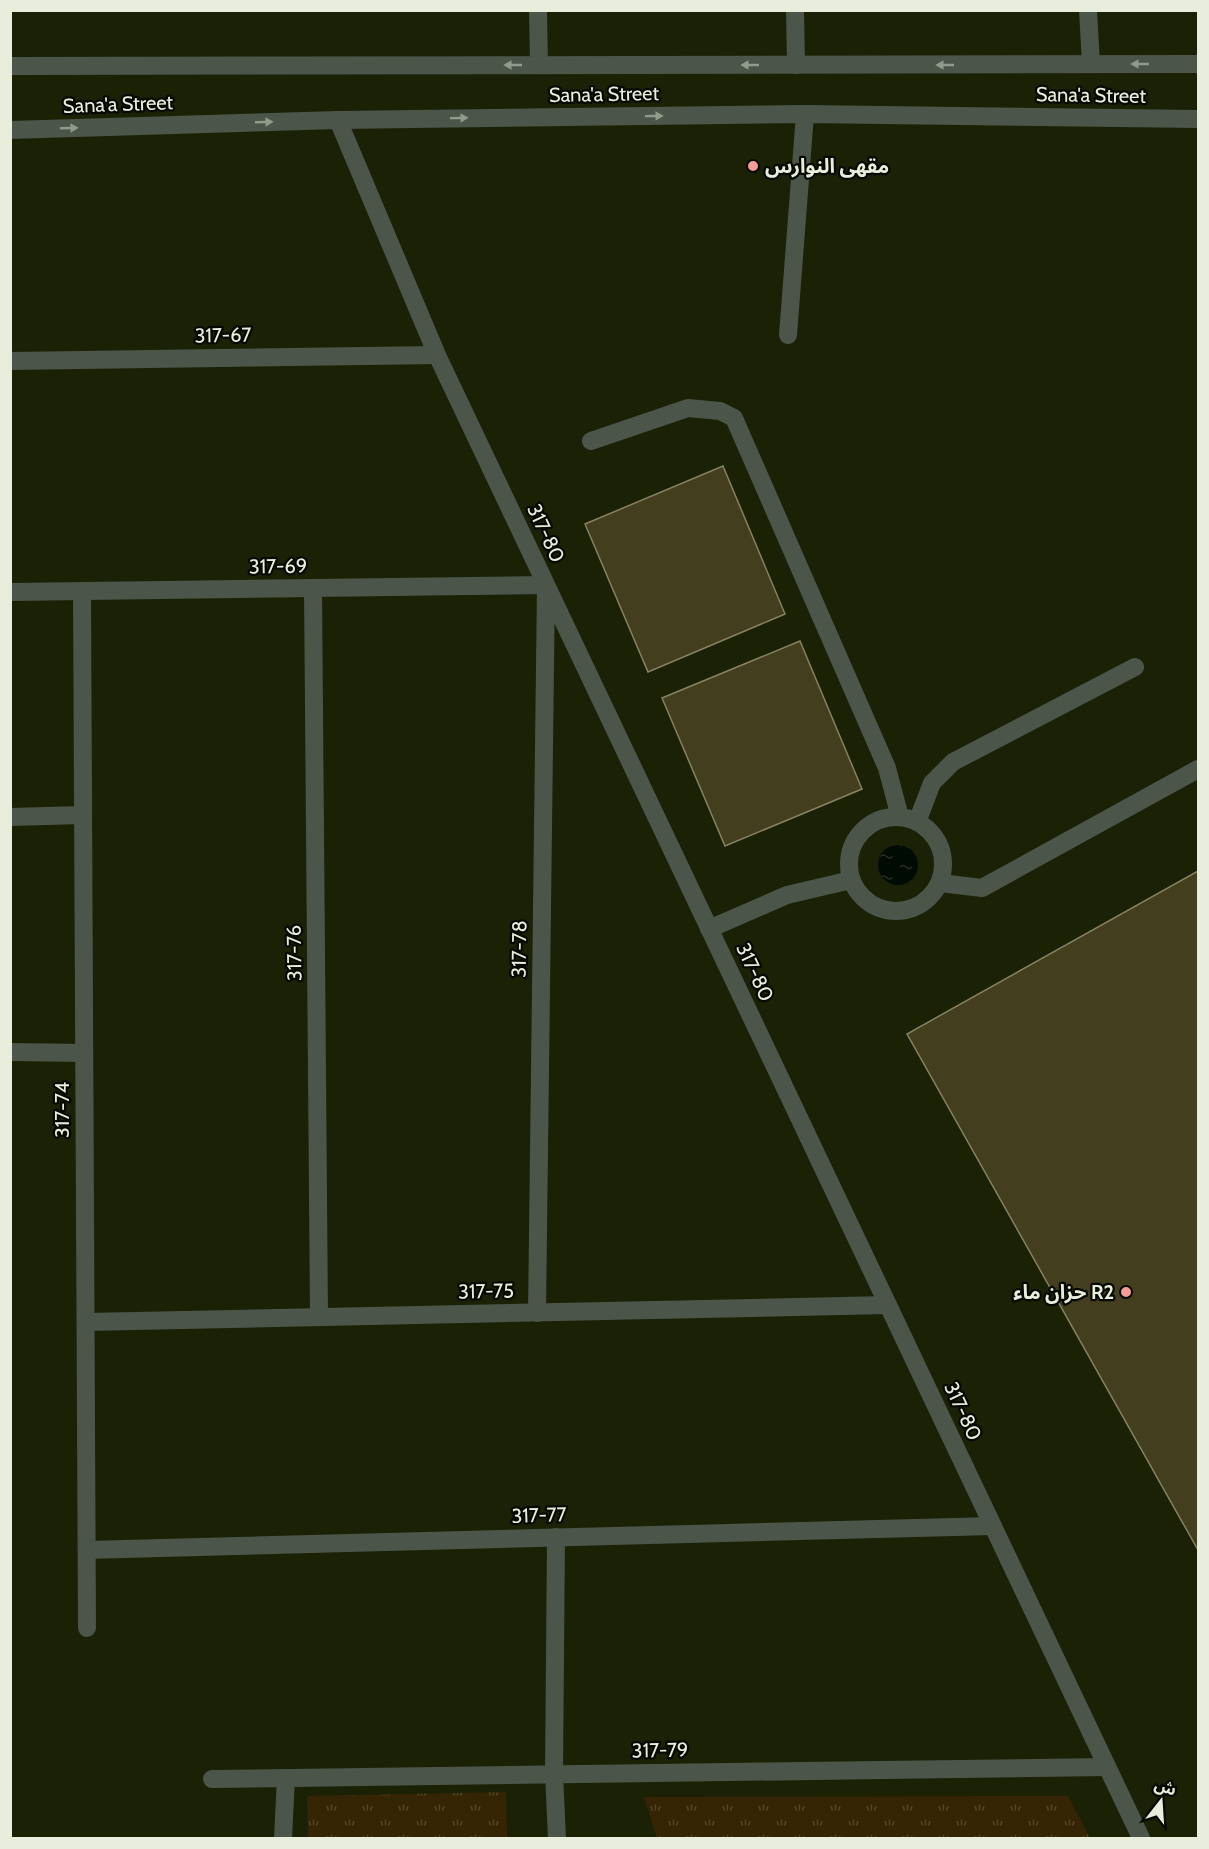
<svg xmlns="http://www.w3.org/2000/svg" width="1209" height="1849" font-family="Cabin,'Noto Sans Arabic',sans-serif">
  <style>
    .grass { fill: url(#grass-tufts) }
    .water { fill: url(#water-ripples) }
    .building { fill: #423e1e; stroke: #878360; stroke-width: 1.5 }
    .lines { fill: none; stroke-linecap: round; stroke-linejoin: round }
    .minor { stroke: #4b554a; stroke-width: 18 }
    .oneway { fill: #929a8b }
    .poi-dot { fill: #f59c95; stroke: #060901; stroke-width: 2 }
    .labels { text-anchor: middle; stroke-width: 4.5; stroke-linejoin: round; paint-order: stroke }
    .street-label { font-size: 20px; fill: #e8eedb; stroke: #060901 }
    .poi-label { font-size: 20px; font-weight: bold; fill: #e8eedb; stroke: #060901; text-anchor: start }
  </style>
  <defs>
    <pattern id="grass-tufts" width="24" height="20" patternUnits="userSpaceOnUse" patternTransform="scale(1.5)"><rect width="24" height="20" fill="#352504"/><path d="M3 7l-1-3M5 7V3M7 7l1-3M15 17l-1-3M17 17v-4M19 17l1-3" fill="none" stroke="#524528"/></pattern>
    <pattern id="water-ripples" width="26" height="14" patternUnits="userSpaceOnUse" patternTransform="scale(1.5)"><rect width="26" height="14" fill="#000b03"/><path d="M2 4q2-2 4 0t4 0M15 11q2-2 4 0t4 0" fill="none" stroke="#252f27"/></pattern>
  </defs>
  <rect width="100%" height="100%" fill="#1a2104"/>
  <g class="grass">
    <path d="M506,1792L507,1838H308L307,1796Z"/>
    <path d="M1068,1796L1090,1838H657L644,1797Z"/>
  </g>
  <circle class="water" cx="898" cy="865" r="20"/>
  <g class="building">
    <path d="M723,466L785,614L648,672L585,524Z"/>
    <path d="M800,641L862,789L725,846L662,698Z"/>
    <path d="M1198,871V1550L907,1034Z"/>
  </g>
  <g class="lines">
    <g class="minor">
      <path d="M538,10L539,65"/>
      <path d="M795,10L796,65"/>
      <path d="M1088,10L1091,64"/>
      <path d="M10,66L1198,64"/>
      <path d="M338,120L437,355L1141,1838"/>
      <path d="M10,130L338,120L805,114L1198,119"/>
      <path d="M788,335L805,114"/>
      <path d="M10,361L437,355"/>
      <path d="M591,441L688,408L720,411L734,418L887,768L900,817"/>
      <path d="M313,588L319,1317"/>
      <path d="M82,591L87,1628"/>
      <path d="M10,592L546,585L537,1313"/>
      <path d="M10,817L83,815"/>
      <circle cx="896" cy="864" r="47"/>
      <path d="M917,822L932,783L953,762L1135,667"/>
      <path d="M940,883L982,888L1198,769"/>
      <path d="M709,929L787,895L851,880"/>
      <path d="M10,1052L84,1053"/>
      <path d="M86,1322L888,1305"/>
      <path d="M556,1537L554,1774L557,1838"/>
      <path d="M87,1550L993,1526"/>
      <path d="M212,1779L1107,1767"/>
      <path d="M283,1838L286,1778"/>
    </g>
  </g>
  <defs><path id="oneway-solid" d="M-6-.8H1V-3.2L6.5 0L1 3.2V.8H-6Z" transform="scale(1.5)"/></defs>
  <g class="oneway">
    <use href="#oneway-solid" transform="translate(1140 64) rotate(180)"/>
    <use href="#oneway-solid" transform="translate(513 65) rotate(180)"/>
    <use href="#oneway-solid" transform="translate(750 65) rotate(180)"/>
    <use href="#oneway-solid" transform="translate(945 65) rotate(180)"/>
    <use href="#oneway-solid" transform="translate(654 116) rotate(-1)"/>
    <use href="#oneway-solid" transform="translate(459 118) rotate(-1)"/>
    <use href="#oneway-solid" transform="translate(264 122) rotate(-2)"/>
    <use href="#oneway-solid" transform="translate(69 128) rotate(-2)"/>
  </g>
  <g class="poi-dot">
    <circle cx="753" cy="166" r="6"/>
    <circle cx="1126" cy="1292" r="6"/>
  </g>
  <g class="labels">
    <g class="street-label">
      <text transform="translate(604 94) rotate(-1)" y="7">Sana'a Street</text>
      <text transform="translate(1091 95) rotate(1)" y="7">Sana'a Street</text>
      <text transform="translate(118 104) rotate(-2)" y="7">Sana'a Street</text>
      <text transform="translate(223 335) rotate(-1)" y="7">317-67</text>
      <text transform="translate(546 533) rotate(65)" y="7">317-80</text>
      <text transform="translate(278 566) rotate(-1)" y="7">317-69</text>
      <text transform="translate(519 949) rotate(-89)" y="7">317-78</text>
      <text transform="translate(294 953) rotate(-91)" y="7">317-76</text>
      <text transform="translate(755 972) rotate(65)" y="7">317-80</text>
      <text transform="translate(62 1110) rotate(-90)" y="7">317-74</text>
      <text transform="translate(486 1291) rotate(-1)" y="7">317-75</text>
      <text transform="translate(963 1411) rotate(65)" y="7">317-80</text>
      <text transform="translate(539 1515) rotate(-2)" y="7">317-77</text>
      <text transform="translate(660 1750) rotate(-1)" y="7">317-79</text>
    </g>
    <g class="poi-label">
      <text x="765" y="173">مقهى النوارس</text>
      <text x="1114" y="1299" text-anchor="end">حزان ماء R2</text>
    </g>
  </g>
  <rect width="1209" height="1849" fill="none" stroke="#e8eedb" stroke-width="24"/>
  <g transform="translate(1161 1801) rotate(17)" stroke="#060901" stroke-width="4.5" paint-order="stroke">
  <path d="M0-4.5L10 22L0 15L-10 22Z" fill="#e8eedb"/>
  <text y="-9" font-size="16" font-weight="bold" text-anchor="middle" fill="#e8eedb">ش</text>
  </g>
</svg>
